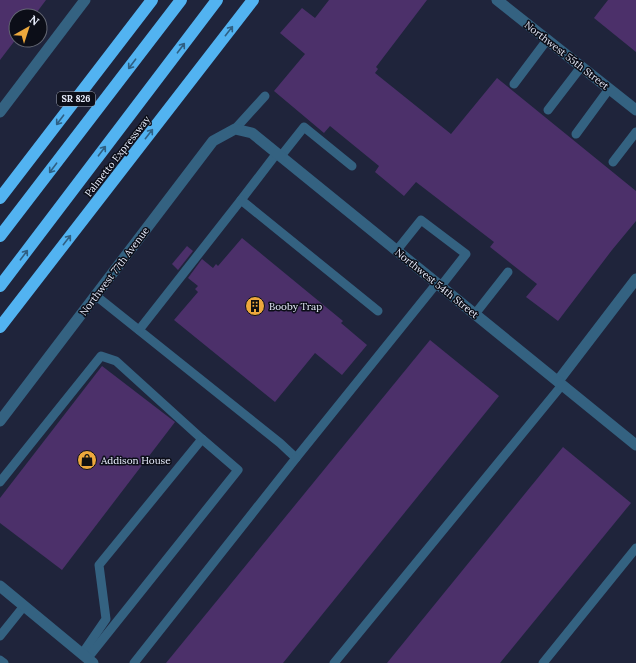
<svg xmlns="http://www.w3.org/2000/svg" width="636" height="663" font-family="Lora,serif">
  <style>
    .building { fill: #4c306a }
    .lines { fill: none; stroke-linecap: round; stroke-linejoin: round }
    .service { stroke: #346281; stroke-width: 9 }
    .minor { stroke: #346281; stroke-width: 11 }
    .motorway { stroke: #52b3f1; stroke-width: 12 }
    .oneway { stroke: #2f6084 }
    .labels { text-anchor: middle; stroke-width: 3; stroke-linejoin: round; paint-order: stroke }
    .shield { fill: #0c0e18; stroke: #a6aab8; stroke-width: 1 }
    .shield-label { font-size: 9px; font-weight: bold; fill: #e8edfc }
    .street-label { font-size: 10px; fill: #e8edfc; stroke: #0c0e18 }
    .poi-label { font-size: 10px; fill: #e8edfc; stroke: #0c0e18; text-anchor: start }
  </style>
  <rect width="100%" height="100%" fill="#1f243b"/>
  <g class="building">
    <path d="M0,0H46L34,16H16V39L0,60Z"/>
    <path d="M329,0H427L376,67L378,69L375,73L451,134L497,78L636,191V221L612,250L558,321L526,297L537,284L490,247L494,242L416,182L404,196L375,172L379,166L330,126L324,133L274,91L305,54L280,33L302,8L315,18Z"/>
    <path d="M608,0H636V52L594,18Z"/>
    <path d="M242,238L343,321L341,323L367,345L342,375L315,353L275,402L174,320L198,292L195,289L198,286L188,278L202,259L213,268L216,264L218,266Z"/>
    <path d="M187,246L193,251L178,270L172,264Z"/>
    <path d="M430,340L499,396L283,663H166Z"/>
    <path d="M102,366L175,422L62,570L0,523V498Z"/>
    <path d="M563,447L631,503L500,663H387Z"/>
  </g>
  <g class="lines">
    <g class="service">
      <path d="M514,84L547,40"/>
      <path d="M548,110L581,67"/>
      <path d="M235,129L265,96"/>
      <path d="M576,134L609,89"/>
      <path d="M281,156L304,127L352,166"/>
      <path d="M613,162L636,132"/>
      <path d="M241,200L277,153"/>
      <path d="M397,250L421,220L466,254L441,286"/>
      <path d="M95,295L280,443L296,458L437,283"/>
      <path d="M475,314L508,272"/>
      <path d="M139,330L241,200L378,311"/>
      <path d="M0,482L101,356L116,361L202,439L99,565L106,619L82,654"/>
      <path d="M0,636L24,606"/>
      <path d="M87,659L238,470L202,439"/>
      <path d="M0,660L4,663"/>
      <path d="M134,663L296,458"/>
      <path d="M334,663L562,385"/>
      <path d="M543,663L636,548"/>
    </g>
    <g class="minor">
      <path d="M497,0L636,110"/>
      <path d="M0,112L85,0"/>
      <path d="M558,381L636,279"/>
      <path d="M0,421L213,141L235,129L252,133L636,445"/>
      <path d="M0,586L93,663"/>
    </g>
    <g class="motorway">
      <path d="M0,198L152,0"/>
      <path d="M0,236L181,0"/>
      <path d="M0,286L217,0"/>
      <path d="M0,327L253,0"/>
    </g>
  </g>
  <defs><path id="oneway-shaft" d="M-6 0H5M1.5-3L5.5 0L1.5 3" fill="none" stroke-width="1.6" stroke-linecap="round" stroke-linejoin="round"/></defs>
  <g class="oneway">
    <use href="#oneway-shaft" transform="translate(229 31) rotate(-52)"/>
    <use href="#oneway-shaft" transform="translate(181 48) rotate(-53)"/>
    <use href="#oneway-shaft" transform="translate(132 64) rotate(127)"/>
    <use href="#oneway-shaft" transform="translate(60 120) rotate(127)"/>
    <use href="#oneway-shaft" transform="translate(149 134) rotate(-52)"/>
    <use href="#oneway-shaft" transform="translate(102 151) rotate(-53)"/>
    <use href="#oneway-shaft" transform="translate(53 168) rotate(127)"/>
    <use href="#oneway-shaft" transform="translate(67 240) rotate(-52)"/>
    <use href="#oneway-shaft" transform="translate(24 255) rotate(-53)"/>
  </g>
  <defs>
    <symbol id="building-disc" viewBox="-11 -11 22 22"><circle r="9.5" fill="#eda83c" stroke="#0c0e18"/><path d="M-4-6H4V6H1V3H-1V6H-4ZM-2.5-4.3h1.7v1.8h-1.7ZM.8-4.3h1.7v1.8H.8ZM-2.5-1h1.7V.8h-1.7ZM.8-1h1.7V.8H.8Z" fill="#111"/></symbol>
    <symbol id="shop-disc" viewBox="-11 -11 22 22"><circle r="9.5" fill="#eda83c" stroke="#0c0e18"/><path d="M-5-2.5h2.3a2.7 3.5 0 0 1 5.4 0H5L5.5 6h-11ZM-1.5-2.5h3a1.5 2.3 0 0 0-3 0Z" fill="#111"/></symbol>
  </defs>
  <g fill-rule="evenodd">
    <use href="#building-disc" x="244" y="295" width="22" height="22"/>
    <use href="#shop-disc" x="76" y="449" width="22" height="22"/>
  </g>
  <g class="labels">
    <rect class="shield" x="57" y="92" width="38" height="14" rx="3"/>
    <g class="shield-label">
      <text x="76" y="102">SR 826</text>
    </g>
    <g class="street-label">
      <text transform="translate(567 55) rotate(38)" y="4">Northwest 55th Street</text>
      <text transform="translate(117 156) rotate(-52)" y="4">Palmetto Expressway</text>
      <text transform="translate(114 271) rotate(-53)" y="4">Northwest 77th Avenue</text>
      <text transform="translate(437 283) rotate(39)" y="4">Northwest 54th Street</text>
    </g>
    <g class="poi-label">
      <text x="269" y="310">Booby Trap</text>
      <text x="101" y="464">Addison House</text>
    </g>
  </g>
  <g transform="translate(28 28) rotate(39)"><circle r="19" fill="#0c0e18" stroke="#646773"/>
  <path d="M0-3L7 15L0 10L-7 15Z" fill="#eda83c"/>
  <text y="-6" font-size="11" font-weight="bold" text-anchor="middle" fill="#e8edfc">N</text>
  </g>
</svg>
